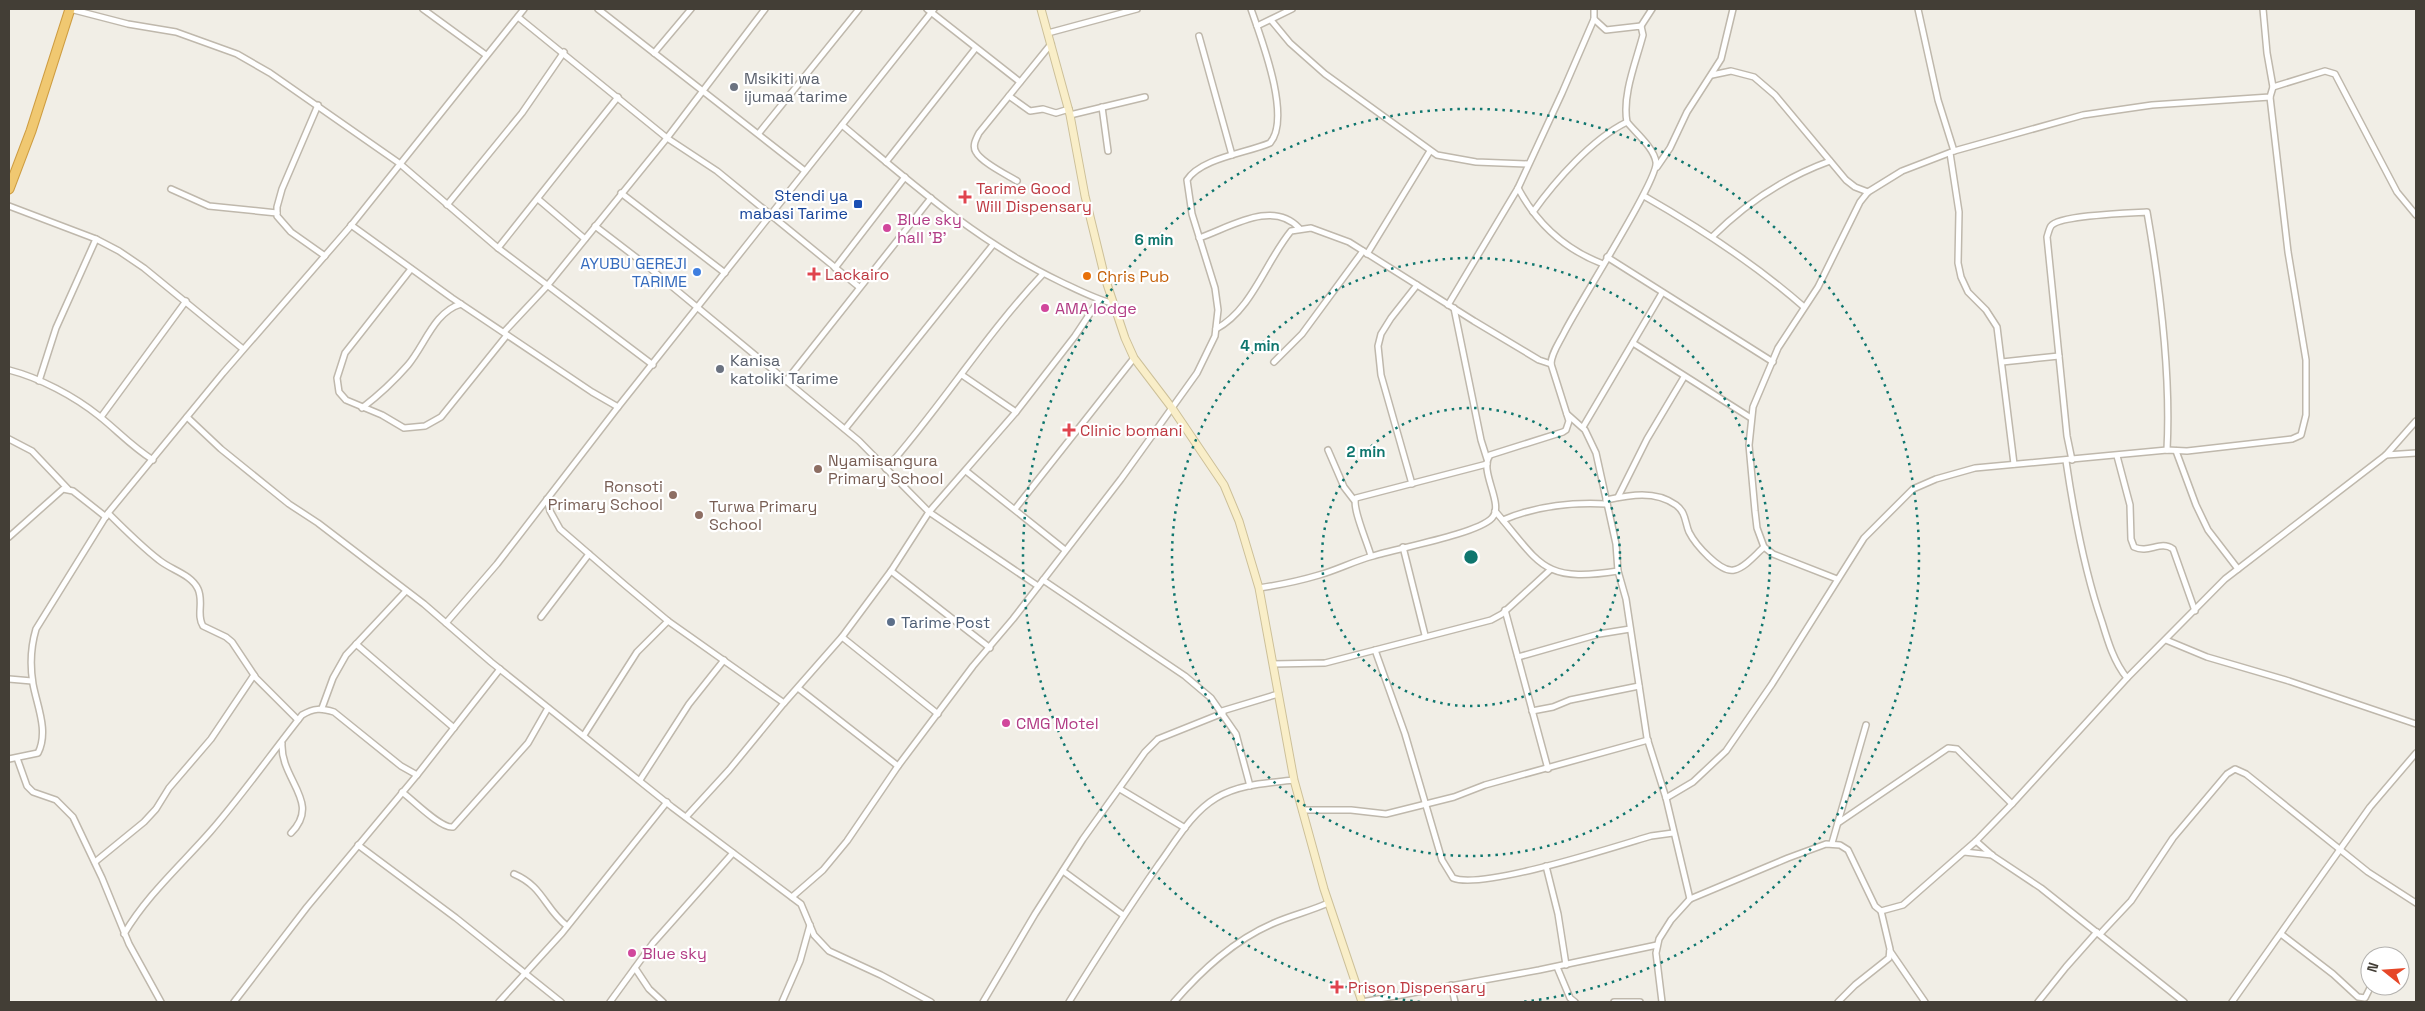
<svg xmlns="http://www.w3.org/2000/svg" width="2425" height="1011" font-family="'Space Grotesk',sans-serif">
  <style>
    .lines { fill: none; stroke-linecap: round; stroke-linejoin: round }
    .street-casing { stroke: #bfb8ac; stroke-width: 8 }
    .secondary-casing { stroke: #cdc099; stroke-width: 9 }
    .highway-casing { stroke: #ce9d42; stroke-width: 11 }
    .street { stroke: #fff; stroke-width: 5 }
    .secondary { stroke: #f9eec8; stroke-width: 7 }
    .highway { stroke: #f0c871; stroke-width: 9 }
    .ring { fill: none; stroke: #0f766e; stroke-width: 2.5; stroke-dasharray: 2.5 5 }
    .worship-dot { fill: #6b7280; stroke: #fff; stroke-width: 2 }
    .health-dot { fill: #e0444e; stroke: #fff; stroke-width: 2 }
    .transit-dot { fill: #1a4fb4; stroke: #fff; stroke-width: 2 }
    .hotel-dot { fill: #d1479c; stroke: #fff; stroke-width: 2 }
    .shop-dot { fill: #3f7fe0; stroke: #fff; stroke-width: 2 }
    .food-dot { fill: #e8710a; stroke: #fff; stroke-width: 2 }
    .education-dot { fill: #8d6e63; stroke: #fff; stroke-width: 2 }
    .service-dot { fill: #5c6f8a; stroke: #fff; stroke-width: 2 }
    .labels { text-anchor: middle; stroke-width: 4.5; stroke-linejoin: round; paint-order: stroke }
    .worship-label { font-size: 16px; fill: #5b616d; stroke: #fff; text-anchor: start }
    .health-label { font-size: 16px; fill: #be3a42; stroke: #fff; text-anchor: start }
    .transit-label { font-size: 16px; fill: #164399; stroke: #fff; text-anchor: end }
    .hotel-label { font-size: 16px; fill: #b23c85; stroke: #fff; text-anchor: start }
    .shop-label { font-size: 16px; fill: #366cbe; stroke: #fff; text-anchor: end }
    .food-label { font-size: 16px; fill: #c56008; stroke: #fff; text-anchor: start }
    .education-label { font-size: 16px; fill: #785e54; stroke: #fff; text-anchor: start }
    .service-label { font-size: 16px; fill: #4e5e75; stroke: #fff; text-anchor: start }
    .centre { fill: #0f766e; stroke: #fff; stroke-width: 2.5 }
    .ring-label { font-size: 15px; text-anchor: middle; font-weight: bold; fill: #0f766e; stroke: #fff; stroke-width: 4.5; stroke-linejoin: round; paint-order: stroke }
  </style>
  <rect width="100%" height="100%" fill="#f1eee6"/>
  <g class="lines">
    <defs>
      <g id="street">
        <path d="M70,9L128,24L176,32L237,54L270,73L399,163L498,248L653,365"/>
        <path d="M423,9L486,55"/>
        <path d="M598,9L805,171"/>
        <path d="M927,9L1020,82"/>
        <path d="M1918,9L1938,100L1954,151"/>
        <path d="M518,17L667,138L717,171L859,287"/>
        <path d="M1271,20L1290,43L1325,74L1437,155L1476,162L1528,164"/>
        <path d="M1257,26L1292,9"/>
        <path d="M1641,26L1652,9"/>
        <path d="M1048,33L1137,9"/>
        <path d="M1199,36L1232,155"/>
        <path d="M654,53L691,9"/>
        <path d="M1712,75L1731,71L1754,77L1775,95L1846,180L1855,187L1868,192"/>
        <path d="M2273,87L2325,71L2335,74L2397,192L2416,215"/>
        <path d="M1009,96L1030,111L1043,109L1056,113L1069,109"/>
        <path d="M318,105L282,189L277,207V216L291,232L325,256"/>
        <path d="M1102,107L1108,151"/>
        <path d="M1070,115L1145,97"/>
        <path d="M842,125C911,183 979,243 1061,282C1078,290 1095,299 1114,304"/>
        <path d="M759,133L859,9"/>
        <path d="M1950,153L1959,212L1958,263L1961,277L1968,292L1986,310L1997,327L2014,464"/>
        <path d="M886,162L975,49"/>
        <path d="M1657,167L1670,148L1687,112L1721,59L1733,9"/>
        <path d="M1017,181C1007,175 981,162 976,152C972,146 976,139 979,133L1051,44"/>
        <path d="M1518,188C1537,224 1564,249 1603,264"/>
        <path d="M171,189L209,206L277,213"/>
        <path d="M621,193L725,273"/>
        <path d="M1644,196C1700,228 1755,264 1804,307"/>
        <path d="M538,199L585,239"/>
        <path d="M447,205L522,113L564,52"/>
        <path d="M9,206L96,239L119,251L144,268L243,349"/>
        <path d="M1533,212C1555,181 1592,139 1627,122"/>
        <path d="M351,225L452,298L592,392L618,407"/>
        <path d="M595,226L646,265L859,441L929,512L1038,586"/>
        <path d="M1712,237C1745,204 1786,177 1830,161"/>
        <path d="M1199,238C1229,228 1272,199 1299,228"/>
        <path d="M498,248L618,97"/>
        <path d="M1367,254L1430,151"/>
        <path d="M1607,257L1773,362"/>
        <path d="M835,268L905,177"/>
        <path d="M411,269L345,353L337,378L339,392L346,400L382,415L404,428L425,426L441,417L507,335"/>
        <path d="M1448,305L1518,188L1562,93L1594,19"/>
        <path d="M1454,308L1481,440L1487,459"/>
        <path d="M1216,329C1252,310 1266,261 1291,231L1311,228L1349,242L1474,321L1539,360L1551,364"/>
        <path d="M504,332L547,286L667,138L765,9"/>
        <path d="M1633,343L1751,418"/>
        <path d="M1274,362L1302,334L1363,251"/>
        <path d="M2002,362L2059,356"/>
        <path d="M9,370C40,378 74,396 99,416C118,431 131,446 153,460"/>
        <path d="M962,375L1016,412"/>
        <path d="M39,381L56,328L96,239"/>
        <path d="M786,381L931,198"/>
        <path d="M362,408C379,395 394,381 408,365C425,345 434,312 461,304"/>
        <path d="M1567,414L1585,430L1596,453L1616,544L1618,571L1626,599L1647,738L1666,798L1690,899"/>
        <path d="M101,417L186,301"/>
        <path d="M187,417L221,449L289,504L318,523L424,604L491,662L672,807L801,904L814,935L829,951L881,975L931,1002"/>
        <path d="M1583,427L1662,293"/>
        <path d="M845,429L992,246"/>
        <path d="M9,439L32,451L68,489"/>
        <path d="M1328,450L1344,487L1354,500"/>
        <path d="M2176,451L2196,505L2208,530L2238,569"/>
        <path d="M2386,455L2416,453"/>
        <path d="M2117,456L2130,505L2131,539L2134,547C2149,554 2160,540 2173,549L2195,611"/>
        <path d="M2072,460L2067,436L2047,237C2048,234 2049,229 2051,226C2059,215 2131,213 2147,212C2160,287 2171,374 2167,450"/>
        <path d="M2066,461C2074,515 2084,570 2102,622C2108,642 2114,662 2127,678"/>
        <path d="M886,469C941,407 986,334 1043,274"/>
        <path d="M966,471L1065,550"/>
        <path d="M1412,484L1381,375L1378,346L1381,334L1391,318L1417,285"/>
        <path d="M1618,497L1647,439L1684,377"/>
        <path d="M547,499L550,511L560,529L625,585L668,621L784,703L842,637L891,571L929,512L1016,412L1075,336L1099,300"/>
        <path d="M1606,500C1630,495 1655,490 1676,505C1686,512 1685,523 1689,532C1695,544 1720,573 1734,570C1745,568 1756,554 1764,547"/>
        <path d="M1015,509L1134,358"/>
        <path d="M1495,511C1541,564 1541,583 1618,571"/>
        <path d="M108,513C124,529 141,546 159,560C171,570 191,574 198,589C204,602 196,615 203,626L226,637L232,642L256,678L298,720"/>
        <path d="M1503,520C1536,506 1571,502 1607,504"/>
        <path d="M9,537L63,489L73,491L106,517"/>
        <path d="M1403,547L1425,635"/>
        <path d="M1371,556C1368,544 1351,506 1356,498L1487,464"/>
        <path d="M891,571L990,648"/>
        <path d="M1837,579L1773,554L1764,547L1757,528L1755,511L1749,445L1753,407L1778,348L1818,287L1860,202L1868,192L1902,171L1954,151L2083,115L2152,105L2270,97L2273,87L2267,53L2263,9"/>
        <path d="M1043,580L1185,676L1211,698L1236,734L1250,786"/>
        <path d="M1259,588C1279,585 1299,581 1319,575C1337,570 1354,561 1373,556C1398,548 1477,534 1492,518C1505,504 1478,471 1490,455L1563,432L1566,430L1569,421L1551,364C1551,354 1559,343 1564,333C1577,306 1659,179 1656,162C1654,148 1636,133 1627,122C1622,95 1636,62 1643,35L1641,26L1606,30L1594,19V9"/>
        <path d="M1505,610L1548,769"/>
        <path d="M541,617L589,554"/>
        <path d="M446,623L497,564L618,407L934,9"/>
        <path d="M842,637L938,714"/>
        <path d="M2166,640L2207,657L2289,681L2416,724"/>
        <path d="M356,644L454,728"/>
        <path d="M1375,650L1405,734L1442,860L1453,878C1482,890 1614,847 1651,836L1673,833"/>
        <path d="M1518,657L1599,634L1630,629"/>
        <path d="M1273,664L1325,663L1491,620L1502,614L1550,570"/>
        <path d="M9,679L32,681"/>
        <path d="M798,688L898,766"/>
        <path d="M322,708L333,678L346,655L406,591"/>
        <path d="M1222,711L1278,694"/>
        <path d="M1532,711L1553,707L1570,700L1639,686"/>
        <path d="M584,735L637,652L668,621"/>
        <path d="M282,743C280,780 322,802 291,833"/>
        <path d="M17,758L27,786L33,792L56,800L73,817L102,878L129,944L161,1002"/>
        <path d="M9,759L38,753C49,731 37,706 33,684C30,666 31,646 36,629L108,513L223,373L349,228L524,9"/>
        <path d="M640,780L689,704L724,660"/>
        <path d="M1120,789L1185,828"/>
        <path d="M402,792C413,800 441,829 453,827L528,743L548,708"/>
        <path d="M1666,798L1693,782L1726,751L1772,684L1864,538L1913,489L1936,479L1975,468L2167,450L2187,451L2292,439L2301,435L2306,415V360L2288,252L2270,97"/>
        <path d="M1302,810H1351L1386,814L1454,797L1485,785L1648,740"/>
        <path d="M686,817L729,770L784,703"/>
        <path d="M1838,823L1948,748L1957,749L2012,804"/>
        <path d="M1976,841L1993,856L2041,888L2184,1002"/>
        <path d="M1832,843L1866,725"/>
        <path d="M358,845L456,918L561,1002"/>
        <path d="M1964,852L1992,855"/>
        <path d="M95,862L144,822L156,809L169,788L211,739L254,675"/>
        <path d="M1546,866L1558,914L1566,965"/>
        <path d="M1063,871L1123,915"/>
        <path d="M514,874C544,887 544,908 567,926"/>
        <path d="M792,897L823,870L847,841L898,766L973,666L1013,619L1121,479L1197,373L1215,336L1218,310L1215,288L1192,214L1187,180C1201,158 1247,153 1270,143C1292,118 1261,38 1251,9"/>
        <path d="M124,934C147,895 181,865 210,832C243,794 271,754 302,715C314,708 321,708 334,712L401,766L417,775"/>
        <path d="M2100,934L2131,901L2173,838L2227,774L2235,769L2246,774L2368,872L2416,903"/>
        <path d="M2281,934L2333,974L2358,997L2365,998L2371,986"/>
        <path d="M1890,951L1925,1002"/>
        <path d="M1557,967L1570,998L1575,1002"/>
        <path d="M635,968L649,989L663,1002"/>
        <path d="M1451,985L1455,1002"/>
        <path d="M234,1002L307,907L417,775L500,669"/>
        <path d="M499,1002L562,933L667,802"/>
        <path d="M610,1002L653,943L733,853"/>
        <path d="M782,1002L800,961L810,925"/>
        <path d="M983,1002L1035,914L1083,839L1145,752L1158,739L1223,713"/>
        <path d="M1069,1002C1098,955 1127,910 1159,864C1176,841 1191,813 1216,798C1239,784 1268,783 1294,780"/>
        <path d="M1174,1002C1202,970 1234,940 1274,923C1292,915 1311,911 1328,903"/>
        <path d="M1362,1002L1539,970L1657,945"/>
        <path d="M1614,1002H1640"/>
        <path d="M1662,1002L1656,953L1659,939L1671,920L1690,899L1788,858L1826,844L1840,845L1848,850L1875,906L1881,911L1903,905L1976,841L2012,804L2127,678L2225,579L2386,455L2416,421"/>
        <path d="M1838,1002L1855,985L1889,958L1890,949L1881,911"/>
        <path d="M2038,1002L2066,967L2097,932"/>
        <path d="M2232,1002L2370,807L2416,753"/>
      </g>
      <path id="secondary" d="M1041,9L1070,115L1085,196L1105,278L1125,338L1134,358L1172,408L1224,485L1239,521L1259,588L1294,780L1324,889L1362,1002"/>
      <path id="highway" d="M9,189L31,131L70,9"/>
    </defs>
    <use href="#street" class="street-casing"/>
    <use href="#secondary" class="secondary-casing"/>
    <use href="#highway" class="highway-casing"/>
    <use href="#street" class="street"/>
    <use href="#secondary" class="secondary"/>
    <use href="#highway" class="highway"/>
  </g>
  <g class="ring">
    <circle cx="1471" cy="557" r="149"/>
    <circle cx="1471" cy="557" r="299"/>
    <path d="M1420 1002A448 448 0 1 1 1522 1002"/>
  </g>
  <g class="worship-dot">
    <circle cx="734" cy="87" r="5"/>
    <circle cx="720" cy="369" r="5"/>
  </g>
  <g class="health-dot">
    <path d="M962.5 189.5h5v5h5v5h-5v5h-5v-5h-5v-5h5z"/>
    <path d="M811.5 266.5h5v5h5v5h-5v5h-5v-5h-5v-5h5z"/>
    <path d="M1066.5 422.5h5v5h5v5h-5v5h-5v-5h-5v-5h5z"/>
    <path d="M1334.5 979.5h5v5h5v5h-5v5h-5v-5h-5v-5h5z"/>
  </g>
  <rect class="transit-dot" x="853" y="199" width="10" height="10" rx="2.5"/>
  <g class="hotel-dot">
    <circle cx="887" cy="228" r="5"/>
    <circle cx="1045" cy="308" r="5"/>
    <circle cx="1006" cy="723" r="5"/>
    <circle cx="632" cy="953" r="5"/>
  </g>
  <circle class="shop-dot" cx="697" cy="272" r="5"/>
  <circle class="food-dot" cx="1087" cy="276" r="5"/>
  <g class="education-dot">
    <circle cx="818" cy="469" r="5"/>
    <circle cx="673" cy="495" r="5"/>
    <circle cx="699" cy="515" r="5"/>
  </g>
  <circle class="service-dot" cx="891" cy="622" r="5"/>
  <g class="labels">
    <g class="worship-label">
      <text x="744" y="84">Msikiti wa<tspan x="744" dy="18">ijumaa tarime</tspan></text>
      <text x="730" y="366">Kanisa<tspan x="730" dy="18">katoliki Tarime</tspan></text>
    </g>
    <g class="health-label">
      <text x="976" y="194">Tarime Good<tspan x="976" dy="18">Will Dispensary</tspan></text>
      <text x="825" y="280">Lackairo</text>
      <text x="1080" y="436">Clinic bomani</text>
      <text x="1348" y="993">Prison Dispensary</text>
    </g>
    <g class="transit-label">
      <text x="848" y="201">Stendi ya<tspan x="848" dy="18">mabasi Tarime</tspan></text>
    </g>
    <g class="hotel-label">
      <text x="897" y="225">Blue sky<tspan x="897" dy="18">hall 'B'</tspan></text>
      <text x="1055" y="314">AMA lodge</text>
      <text x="1016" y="729">CMG Motel</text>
      <text x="642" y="959">Blue sky</text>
    </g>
    <g class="shop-label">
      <text x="687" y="269">AYUBU GEREJI<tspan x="687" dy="18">TARIME</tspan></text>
    </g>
    <g class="food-label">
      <text x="1097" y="282">Chris Pub</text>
    </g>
    <g class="education-label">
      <text x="828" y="466">Nyamisangura<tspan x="828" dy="18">Primary School</tspan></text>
      <text x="663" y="492" text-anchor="end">Ronsoti<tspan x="663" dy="18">Primary School</tspan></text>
      <text x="709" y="512">Turwa Primary<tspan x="709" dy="18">School</tspan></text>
    </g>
    <g class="service-label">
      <text x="901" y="628">Tarime Post</text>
    </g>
  </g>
  <circle cx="1471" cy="557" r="8" class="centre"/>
  <g class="ring-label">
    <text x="1154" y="245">6 min</text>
    <text x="1260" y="351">4 min</text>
    <text x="1366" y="457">2 min</text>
  </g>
  <rect width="2425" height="1011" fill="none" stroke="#433e36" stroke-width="20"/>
  <g transform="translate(2385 971) rotate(287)"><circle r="24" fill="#ffffff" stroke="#b4b2af"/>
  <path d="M0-4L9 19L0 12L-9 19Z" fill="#e64728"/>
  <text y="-8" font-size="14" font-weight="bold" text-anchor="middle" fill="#433e36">N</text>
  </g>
</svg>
